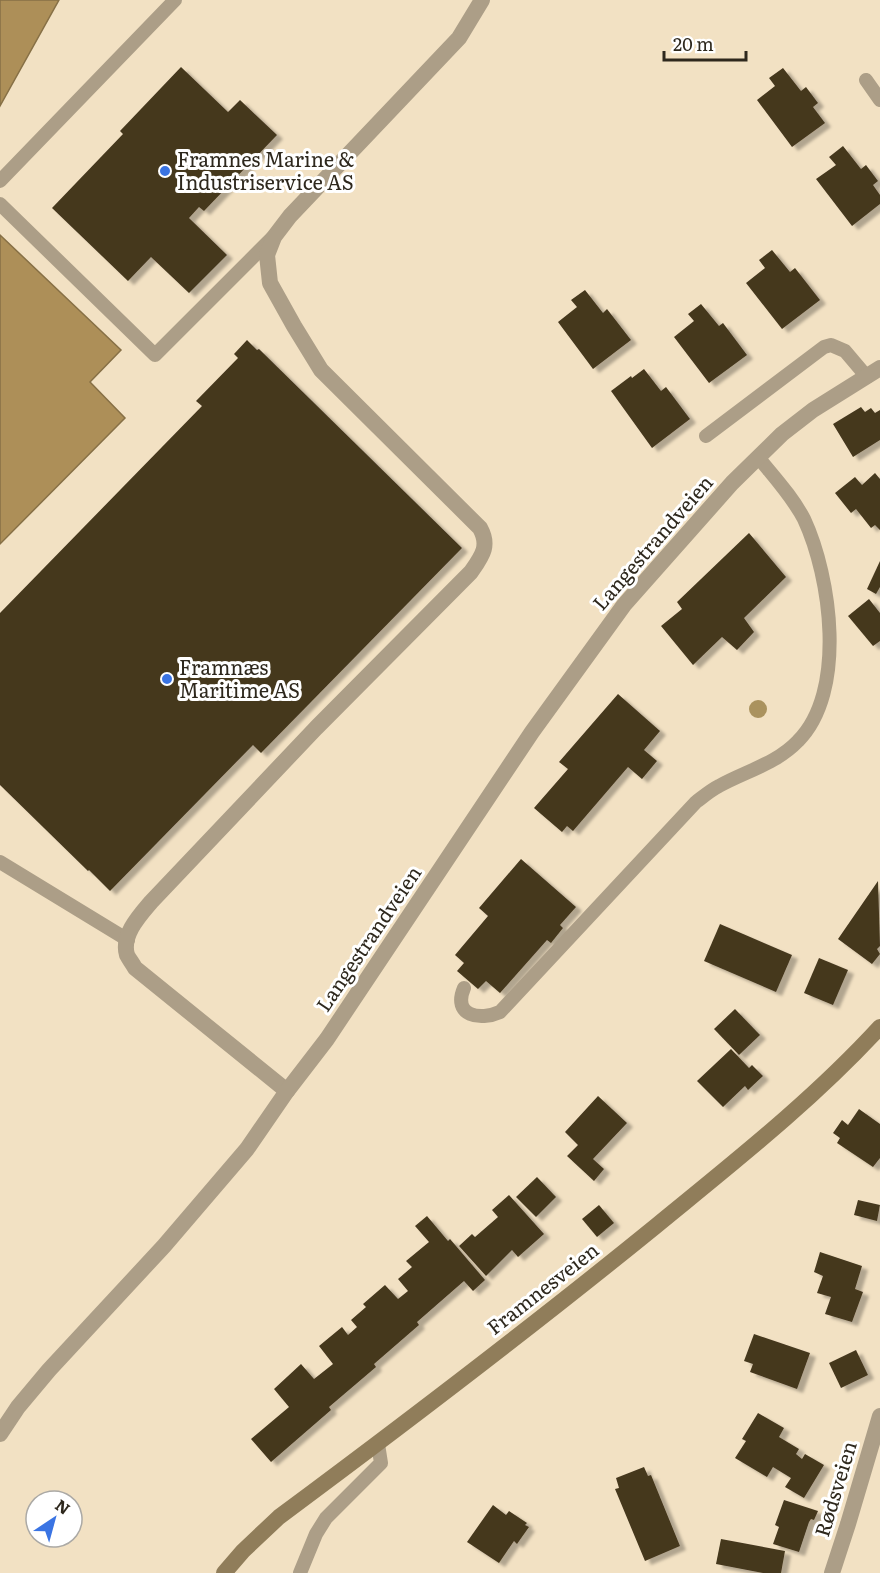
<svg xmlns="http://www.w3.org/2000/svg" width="880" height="1573" font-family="Literata,serif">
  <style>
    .water { fill: #ad8f58; stroke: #877046; stroke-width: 1.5 }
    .building { fill: #45371f; filter: url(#shadow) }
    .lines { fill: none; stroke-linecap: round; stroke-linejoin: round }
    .service { stroke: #ac9e87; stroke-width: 14 }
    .minor { stroke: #ac9e87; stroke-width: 16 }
    .secondary { stroke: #907d5a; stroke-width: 16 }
    .tree { fill: #aa925e }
    .poi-dot { fill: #3a74e3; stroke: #fff; stroke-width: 2 }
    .labels { text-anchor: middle; stroke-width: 6; stroke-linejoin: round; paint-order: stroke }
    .poi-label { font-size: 20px; fill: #2e281d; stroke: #fff; text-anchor: start }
    .street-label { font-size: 20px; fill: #2e281d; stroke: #fff }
  </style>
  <defs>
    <filter id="shadow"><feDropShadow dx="6" dy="4" stdDeviation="1.5" flood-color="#0004"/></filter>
  </defs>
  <rect width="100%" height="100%" fill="#f2e1c3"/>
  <g class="water">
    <path d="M0,0H59L0,106Z"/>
    <path d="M0,235L121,350L90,382L125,418L0,544Z"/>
  </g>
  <g class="building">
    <path d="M181,67L228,112L240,100L277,135L204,211L199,207L189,218L227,255L189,293L151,257L128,281L52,208L123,134L120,131Z"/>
    <path d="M783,68L801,91L806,87L818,103L813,107L825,123L792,147L757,100L775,86L769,78Z"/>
    <path d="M843,146L861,169L866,165L878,181L873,185L880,195V204L852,226L816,179L836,165L829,157Z"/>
    <path d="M772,250L790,272L795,268L820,300L782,329L746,283L765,268L759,260Z"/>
    <path d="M585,290L603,313L607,309L631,340L593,369L558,322L577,307L571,300Z"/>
    <path d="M701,304L719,326L723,323L747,355L709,383L674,337L694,321L688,314Z"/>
    <path d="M247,340L257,350L259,349L462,548L261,753L253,745L110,891L89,870L88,871L0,785V613L202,406L196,401L238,358L234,354Z"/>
    <path d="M644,369L661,391L666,387L690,419L652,448L611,391L631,376L632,378Z"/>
    <path d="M861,407L865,412L871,408L875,413L880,410V440L853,457L833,424Z"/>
    <path d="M875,473L880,479V530L875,525L871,528L856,509L851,513L835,493L855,477L862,485Z"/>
    <path d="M749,533L786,577L744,618L754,632L737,650L722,637L693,665L661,626L682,609L677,602Z"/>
    <path d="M880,561V587L876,594L867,589Z"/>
    <path d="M869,599L880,613V641L873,646L848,616Z"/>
    <path d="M618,694L660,731L644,750L657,761L642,779L628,767L573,831L567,826L562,832L534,808L568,769L559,762Z"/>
    <path d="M521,859L576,907L560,925L563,928L551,943L547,940L500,993L486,981L478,989L457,971L464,963L455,955L488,916L479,908Z"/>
    <path d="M878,881L880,946L877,949L880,954L872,964L838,939Z"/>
    <path d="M720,924L792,955L776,992L704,961Z"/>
    <path d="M819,958L848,970L833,1005L804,993Z"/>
    <path d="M735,1009L760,1035L739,1055L714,1029Z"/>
    <path d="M731,1049L749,1068L752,1065L763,1076L748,1090L745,1086L723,1107L697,1081Z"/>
    <path d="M598,1096L627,1123L593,1159L604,1169L594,1181L567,1156L578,1145L565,1132Z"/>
    <path d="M859,1109L880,1124V1158L873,1167L837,1143L840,1138L833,1133L842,1120L848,1125Z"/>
    <path d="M537,1177L556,1197L536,1217L516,1197Z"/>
    <path d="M509,1195L544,1234L518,1257L512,1250L486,1276L459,1246L472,1234L475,1237L498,1217L492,1210Z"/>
    <path d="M858,1200L880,1205L877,1221L854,1215Z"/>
    <path d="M599,1205L614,1223L597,1237L582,1219Z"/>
    <path d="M427,1216L448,1241L450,1239L485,1280L473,1291L464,1281L417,1322L419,1325L374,1364L376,1367L329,1407L331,1410L271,1462L251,1439L289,1407L274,1389L301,1364L314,1379L333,1364L319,1346L342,1327L348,1335L357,1327L351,1320L366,1307L363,1304L385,1285L398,1299L408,1291L398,1279L412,1267L406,1261L429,1242L415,1226Z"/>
    <path d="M820,1252L862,1266L855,1289L863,1292L852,1322L825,1314L831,1297L817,1293L823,1276L814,1272Z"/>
    <path d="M754,1334L810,1353L797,1389L750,1372L753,1364L744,1361Z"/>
    <path d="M856,1350L868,1375L841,1388L829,1363Z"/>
    <path d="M758,1413L784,1428L779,1437L799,1449L796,1454L802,1459L805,1454L824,1465L804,1498L785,1487L791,1478L773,1467L767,1477L735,1458L746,1441L742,1439Z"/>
    <path d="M644,1467L648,1476L651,1475L680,1546L645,1561L615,1489L619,1488L616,1478Z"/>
    <path d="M784,1500L818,1511L814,1520L811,1519L809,1522L799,1552L773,1544L779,1527L775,1525Z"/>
    <path d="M493,1505L506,1515L509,1511L527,1523L525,1525L529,1527L517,1544L514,1541L499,1563L467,1542Z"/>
    <path d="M721,1539L785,1551L781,1573H763L716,1564Z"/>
  </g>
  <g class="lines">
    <g class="service">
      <path d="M866,80L880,100"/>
      <path d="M0,181L175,0"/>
      <path d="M0,204L155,355L272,238"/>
      <path d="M706,436L824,347L831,345L845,351L867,377"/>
      <path d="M0,862L128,940"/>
      <path d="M464,988C452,1016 480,1021 500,1012L696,802C704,796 711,790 719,786C746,771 776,764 798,741C847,692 831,577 804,519C792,496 774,477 758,457"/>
      <path d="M300,1573L316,1534L326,1518L381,1463L378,1444"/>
    </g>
    <g class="minor">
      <path d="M287,1091L135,968C133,964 129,959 127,955C121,935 140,915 151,902L316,728L471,572C482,556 490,546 480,528L321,370L294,326L270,283L267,255L274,237L290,216L459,38L482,0"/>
      <path d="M0,1434L18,1407L49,1370L164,1246L247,1149L287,1091L327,1039L532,732L624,605L732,483L782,434L813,410L880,368"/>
      <path d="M832,1573L848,1524L880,1416"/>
    </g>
    <path class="secondary" d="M224,1573L243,1551L279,1517C407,1422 533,1326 656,1226C734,1162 812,1101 880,1027"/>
  </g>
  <circle class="tree" cx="758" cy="709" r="9"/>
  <g class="poi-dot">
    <circle cx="165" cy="171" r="6"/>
    <circle cx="167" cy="679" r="6"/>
  </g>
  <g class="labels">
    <g class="poi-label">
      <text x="177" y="167">Framnes Marine &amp;<tspan x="177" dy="23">Industriservice AS</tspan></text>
      <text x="179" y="675">Framnæs<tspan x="179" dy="23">Maritime AS</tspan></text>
    </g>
    <g class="street-label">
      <text transform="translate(653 543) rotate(-49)" y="7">Langestrandveien</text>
      <text transform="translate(369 939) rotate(-56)" y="7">Langestrandveien</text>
      <text transform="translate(543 1289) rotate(-38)" y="7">Framnesveien</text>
      <text transform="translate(836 1489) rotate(-73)" y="7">Rødsveien</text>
    </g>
  </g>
  <g transform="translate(54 1519) rotate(36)"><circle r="28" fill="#ffffff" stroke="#aba9a5" stroke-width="1.5"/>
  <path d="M0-4.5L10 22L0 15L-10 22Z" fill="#3a74e3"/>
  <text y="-9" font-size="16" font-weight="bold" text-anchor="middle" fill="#2e281d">N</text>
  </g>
  <path d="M664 51v9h82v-9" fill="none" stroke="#2e281d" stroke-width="3"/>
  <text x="673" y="51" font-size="18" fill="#2e281d" stroke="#ffffff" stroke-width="4.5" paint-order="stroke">20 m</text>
</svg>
